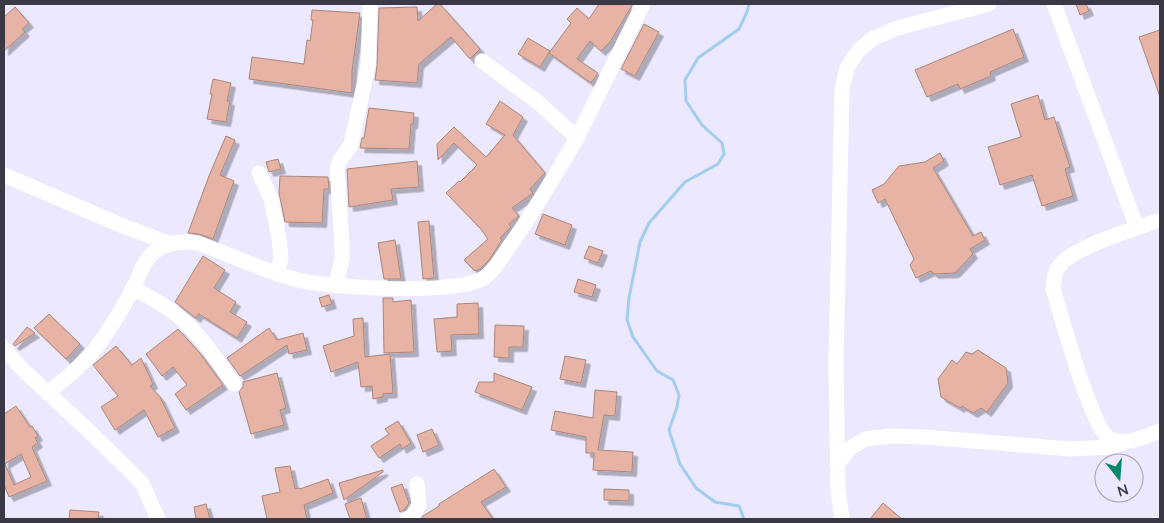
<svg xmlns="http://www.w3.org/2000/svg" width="1164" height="523" font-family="Lato,sans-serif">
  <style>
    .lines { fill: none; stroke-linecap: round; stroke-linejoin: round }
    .stream { stroke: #a3cdee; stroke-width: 3 }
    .building { fill: #e6b3a4; stroke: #aa857b; fill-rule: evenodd; filter: url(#shadow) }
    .minor { stroke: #fff; stroke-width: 15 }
  </style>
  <defs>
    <filter id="shadow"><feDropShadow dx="4.5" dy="4.5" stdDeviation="0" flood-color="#0004"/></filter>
  </defs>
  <rect width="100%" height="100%" fill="#ece8fd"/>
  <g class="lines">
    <path class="stream" d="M744,519L739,506L715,502L696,488L680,464L669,430L677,407L679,395L673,380L657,371L633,337L627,320L629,298L640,242L649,223L685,182L718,164L724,154L722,143L702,125L686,101L685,80L698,58L739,29L747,12L749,4"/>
  </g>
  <g class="building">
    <path d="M437,4H440L480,49L470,59L451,37L419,64L417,83L375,80L377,66L379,8L417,7L418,21Z"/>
    <path d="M599,4H633L610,42L601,51L590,41L577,59L598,73L591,83L549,53L571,23L567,19L577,8L589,19Z"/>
    <path d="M1076,4H1086L1089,11L1080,15Z"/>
    <path d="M15,7L29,23L22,29L25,32L4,51V17Z"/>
    <path d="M312,10L360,13L352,71V93L249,79L252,57L304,64L307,40L310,41L313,20H311Z"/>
    <path d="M644,24L659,32L635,76L621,69Z"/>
    <path d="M1013,29L1024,57L990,72L991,76L960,89L958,84L927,97L915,70Z"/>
    <path d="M1160,30V94H1159L1139,37Z"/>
    <path d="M528,38L550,51L540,67L518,54Z"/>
    <path d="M213,79L231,83L227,101H230L226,122L207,119L212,94H210Z"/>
    <path d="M1038,95L1045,120L1054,117L1070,167L1065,169L1073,196L1042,206L1032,175L1000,185L988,147L1021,137L1011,104Z"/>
    <path d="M500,101L523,117L513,135L545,173L530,189L533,193L512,208L519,216L509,224L511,227L500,238L502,240L489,260L480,269L475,271L464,260L488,239L480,228L446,193L459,181L460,182L477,165L454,143L438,160L437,144L454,127L486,157L505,135L486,124Z"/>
    <path d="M369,108L414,113L413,124H411L409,149L360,148L362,138H364Z"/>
    <path d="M226,136L235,140L220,175L234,181L213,239L199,234L188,233L209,176Z"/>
    <path d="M940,153L944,161L933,168L973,236L981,232L985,240L970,249L973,254L955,273L934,274L931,271L916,278L910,265L914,259L885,199L878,203L872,190L884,184L899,166L925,162Z"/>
    <path d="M278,159L281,169L269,172L266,162Z"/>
    <path d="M417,161L419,187L391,189L393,200L349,207L347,169Z"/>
    <path d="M280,176L328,177L329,189H324L322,223L285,222L279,193Z"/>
    <path d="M543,214L572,225L565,245L535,234Z"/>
    <path d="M429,221L434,278L423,279L418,222Z"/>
    <path d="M395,240L401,279H384L378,243Z"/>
    <path d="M589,246L603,251L598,263L584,258Z"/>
    <path d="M203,256L225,270L214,288L236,302L230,312L247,322L237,338L199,314L196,318L175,302Z"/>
    <path d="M578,279L596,285L592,297L574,292Z"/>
    <path d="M329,295L332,304L322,307L319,298Z"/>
    <path d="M383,298H393V302L411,300L414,352L384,353Z"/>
    <path d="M478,303L479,334L451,335L452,351L437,352L434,319L457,317V304Z"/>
    <path d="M49,314L80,344L66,359L34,328Z"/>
    <path d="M363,318L365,357L390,354L393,393L383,394V397L373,399L372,386L361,387L358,362L331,372L323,346L354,336L353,319Z"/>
    <path d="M495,325L524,326L523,347H509V358L494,357Z"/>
    <path d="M27,327L35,333L15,346L13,344Z"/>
    <path d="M269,328L277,340L303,333L307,350L289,354L287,345L240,376L227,358Z"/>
    <path d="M178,329L199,352L223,385L186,410L175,394L187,385L173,367L162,376L146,354Z"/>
    <path d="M116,346L132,365L141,358L153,384L150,386L160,397L175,428L158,437L144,410L115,430L101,407L118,396L93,365Z"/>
    <path d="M978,350L1006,368L1008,383L987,412L981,408L973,413L962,406L960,408L941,397L938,379L952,360L957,364L966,352L972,354Z"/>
    <path d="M565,356L586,360L581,383L560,379Z"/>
    <path d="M277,373L286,408L280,410L284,425L251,434L239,392L243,387V382Z"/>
    <path d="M494,373L532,387L522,410L475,392L479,382H494Z"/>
    <path d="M595,390L617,392L615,416L604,415L598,450L633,452L632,472L593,470L594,453H586V437L551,430L555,411L593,418Z"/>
    <path d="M16,406L30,427L32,426L38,436L35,438L38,443L32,447L47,481L9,497L4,485V414ZM21,454L31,477L14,485L5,464Z"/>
    <path d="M398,421L411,443L402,449L400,444L379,458L371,446L389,434L385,429Z"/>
    <path d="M432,429L439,445L423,452L417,435Z"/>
    <path d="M290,466L295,489L300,488V489L328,479L333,493L304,505L307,519H267L262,496L280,492L275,468Z"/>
    <path d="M494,469L506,487L481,502L493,519H421L423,516L439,506V504Z"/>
    <path d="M383,470V472L344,500L339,483Z"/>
    <path d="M402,484L409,503L405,509L400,512L391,488Z"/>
    <path d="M604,489L629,490V501L604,500Z"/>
    <path d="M361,498L367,519H350L345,504Z"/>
    <path d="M883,503L902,519H870Z"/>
    <path d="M206,504L210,519H196L194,507Z"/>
    <path d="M70,510L99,512L98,519H69Z"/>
  </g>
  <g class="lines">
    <g class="minor">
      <path d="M1054,4L1137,228"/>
      <path d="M482,61L539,103L577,138"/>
      <path d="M259,173L271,198L279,238L281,258L277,274"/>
      <path d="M4,175L123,226L171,244"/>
      <path d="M1160,220C1137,228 1077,246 1061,264C1054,271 1054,280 1053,289C1061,314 1091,428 1109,438C1125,447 1145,436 1160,431"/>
      <path d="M336,285L342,259V245L337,169L340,160L351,145L368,66L370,4"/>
      <path d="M133,288C152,299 173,309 188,325C206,342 219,364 234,384"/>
      <path d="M4,348L21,368L87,429L142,483L158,519"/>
      <path d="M47,393C68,377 89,360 104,337C114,322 125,305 133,288C140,275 144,258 157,250C169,242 184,241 198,243C231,255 263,271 298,280C331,288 459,296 485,277C496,269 503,255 511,244C535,210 556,174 577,138L643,4"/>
      <path d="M837,465L849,449L865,439L890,436L925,437L1070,449L1109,447L1123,443"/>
      <path d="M407,519L412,516L419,505L417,484"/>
      <path d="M842,519L838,490L836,363L842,90L847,68L858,51L872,39L897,28L989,4"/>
    </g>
  </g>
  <rect width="1164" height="523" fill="none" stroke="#3c3947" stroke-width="10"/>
  <g transform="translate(1119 478) rotate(163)"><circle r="24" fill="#ece8fd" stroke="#a6a2b4"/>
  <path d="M0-4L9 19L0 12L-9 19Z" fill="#0a886b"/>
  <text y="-8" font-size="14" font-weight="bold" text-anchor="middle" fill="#3c3947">N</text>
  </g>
</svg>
